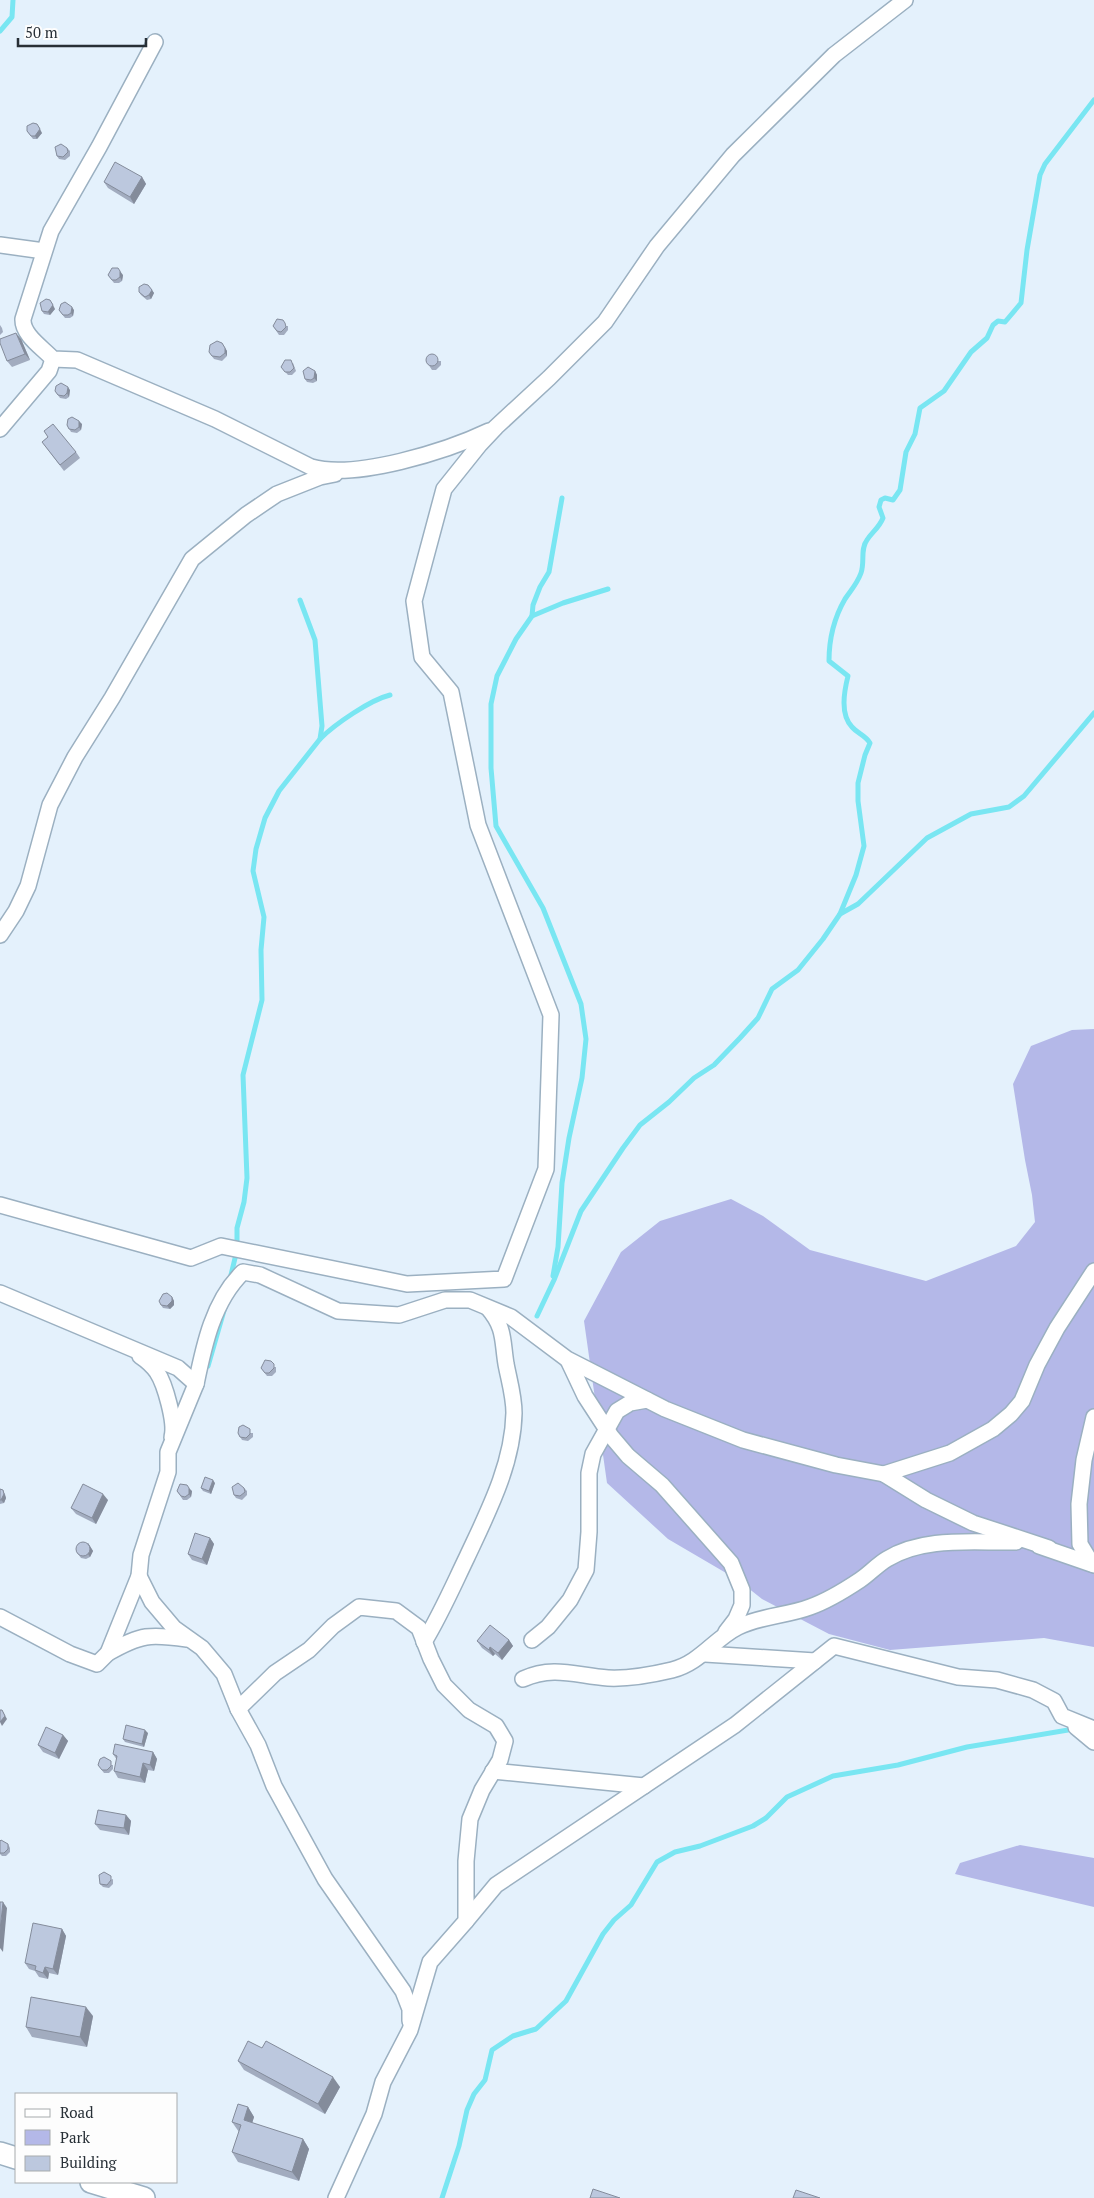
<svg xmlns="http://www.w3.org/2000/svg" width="1094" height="2198" font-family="'PT Serif',serif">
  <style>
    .green { fill: #b4b8e8 }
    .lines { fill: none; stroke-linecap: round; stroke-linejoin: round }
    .stream { stroke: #79e6f2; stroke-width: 5 }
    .street-casing { stroke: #9bb0c1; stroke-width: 18 }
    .secondary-casing { stroke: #9bb0c1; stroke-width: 24 }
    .street { stroke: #fff; stroke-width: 15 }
    .secondary { stroke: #fff; stroke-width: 21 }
    .wall { fill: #a2acbf }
    .shaded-wall { fill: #848c9b }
    .building { fill: #bcc8de; stroke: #848c9b }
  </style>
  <rect width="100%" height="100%" fill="#e4f1fc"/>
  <g class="green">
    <path d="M1094,1029V1647L1044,1638L890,1650L829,1634L762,1599L738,1580L668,1539L607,1483L584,1321L621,1252L660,1221L731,1199L763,1216L810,1250L926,1281L1016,1246L1035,1222L1032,1195L1025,1160L1013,1084L1031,1046L1072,1030Z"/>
    <path d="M1020,1845L1094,1858V1907L955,1874L960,1863Z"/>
  </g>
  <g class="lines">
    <g class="stream">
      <path d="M0,31L12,17L13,0"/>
      <path d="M532,616L563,603L608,589"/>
      <path d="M320,739C335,724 370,700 390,695"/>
      <path d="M840,914L858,904L927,838L971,814L1009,807L1024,796L1094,713"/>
      <path d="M553,1276L558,1247L562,1183L569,1138L582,1078L586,1039L581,1004L543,908L496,826L491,768V704L497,676L516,639L532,616L533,605L540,587L549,572L562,498"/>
      <path d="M230,1279L237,1250V1228L244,1202L247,1178L243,1075L262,1000L261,950L264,917L253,871L256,849L265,818L279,791L320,739L322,726L315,640L300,600"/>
      <path d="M537,1316L554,1280L581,1211L623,1148L640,1125L669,1102L694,1078L714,1065L740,1038L758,1018L772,989L798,970L823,939L840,914L856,875L864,846L858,801V783L865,755L870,743C865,735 858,734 852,727C840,714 844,692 848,676L829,661C829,640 834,618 845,599C851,590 857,584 861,573C865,562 860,549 867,540C872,532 879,528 883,518L879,507L881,500L885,498L893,500L900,490L906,452L915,434L920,408L944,391L971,352L987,338L993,325L998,321L1005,322L1021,303L1027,250L1040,175L1045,164L1094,100"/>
      <path d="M208,1366L225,1307"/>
      <path d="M442,2198L459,2146L467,2110L474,2094L485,2080L492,2050L513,2036L536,2029L566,2001L603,1934L614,1920L631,1905L657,1862L675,1852L700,1846L753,1826L766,1818L787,1797L833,1776L898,1765L967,1747L1074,1729"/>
    </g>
    <defs>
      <g id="street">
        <path d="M155,42L99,147L51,231L23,319C22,335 43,348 53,359L77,360L215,419L311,467C355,480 447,451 489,431"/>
        <path d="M0,245L44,251"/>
        <path d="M0,429L49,371L53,359"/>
        <path d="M0,935L16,911L28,886L50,805L75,757L112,698L192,559L246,515L277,494L320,477L335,474"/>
        <path d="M0,1205L191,1258L221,1246L407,1284L504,1279L546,1169L551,1015L478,825L451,692L422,657L414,601L444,489L480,444L496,427L549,378L605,322L657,246L733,155L834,55L905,0"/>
        <path d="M0,1293L178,1368L196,1384L168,1452V1472L141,1555L139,1576L108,1653L97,1664L70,1654L0,1617"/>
        <path d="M140,1356C146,1360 152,1365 157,1372C165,1384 176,1423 172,1437"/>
        <path d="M568,1360L585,1396L611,1436L628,1456L662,1485L731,1563L742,1590V1605L736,1619L726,1632"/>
        <path d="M196,1384C204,1345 213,1301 243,1272L260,1275L338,1311L399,1315L445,1300H470L511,1317L567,1359L665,1409L743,1440L836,1465L884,1474L926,1500L973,1523L1049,1548"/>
        <path d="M884,1474L950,1453L993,1429L1011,1414L1022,1401L1037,1365L1057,1328L1094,1271"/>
        <path d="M1039,1546L1094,1565"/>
        <path d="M1092,1564L1080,1544L1079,1504L1084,1460L1094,1417"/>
        <path d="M139,1576L152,1602L174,1628L202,1648L224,1674L238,1709L258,1745L274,1786L325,1879L403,1991L410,2009V2021"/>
        <path d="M532,1640L548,1627L570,1600L586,1570L589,1532V1473L593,1454L617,1411L630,1403L647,1400"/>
        <path d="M424,1642C441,1614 453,1586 467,1557C488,1512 513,1464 514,1413C514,1396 509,1380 506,1364C502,1339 505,1328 488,1308"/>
        <path d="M108,1653C141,1634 150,1634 187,1639"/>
        <path d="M705,1654L815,1661"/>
        <path d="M523,1679C554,1665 577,1676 608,1678C629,1679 651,1675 672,1670C700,1663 714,1639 738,1627C760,1616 786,1616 810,1607C827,1601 845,1590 860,1580C869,1574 877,1565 887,1559C924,1536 974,1543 1016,1542"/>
        <path d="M238,1709L275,1673L309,1650L333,1626L359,1607L396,1611L419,1628L431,1659L444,1685L469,1710L496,1726L505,1741L500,1760L482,1790L470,1819L466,1861V1921L430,1962L410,2030L383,2082L374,2114L336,2198"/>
        <path d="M1076,1727L1094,1742"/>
        <path d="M493,1771L644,1786"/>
        <path d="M466,1921L496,1885L735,1725L834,1646L958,1677L997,1680L1033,1690L1054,1701L1062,1716L1094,1729"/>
      </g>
      <g id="secondary">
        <path d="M0,2153L16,2158"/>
        <path d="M91,2182L144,2198"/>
      </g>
    </defs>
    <use href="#street" class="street-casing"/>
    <use href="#secondary" class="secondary-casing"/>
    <use href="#street" class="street"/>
    <use href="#secondary" class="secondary"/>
  </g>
  <g class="wall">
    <path d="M27,131L42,133L37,139H33Z"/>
    <path d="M67,148L70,151V156L65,160L59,159L57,156Z"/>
    <path d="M142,177L146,184L134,204L108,188L104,182Z"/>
    <path d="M108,275H123L122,281L119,283H114Z"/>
    <path d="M148,285L154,293L151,299L147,300L141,295L139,292Z"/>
    <path d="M55,309L50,315L44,314L42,311Z"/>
    <path d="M59,310H74L73,316L70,318H65Z"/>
    <path d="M0,325L2,328L3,332L0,335Z"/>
    <path d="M273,326H288V330L284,335H279Z"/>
    <path d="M21,339L30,360L12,367L7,361Z"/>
    <path d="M222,343L227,351V356L222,361L214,359L209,352Z"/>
    <path d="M426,361H441V365L436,370H432Z"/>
    <path d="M293,363L296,371L292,375H288L281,367Z"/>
    <path d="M315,371L317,375V381L313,383L307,382L305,379Z"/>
    <path d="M70,390L69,397L66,399L60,398L55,391Z"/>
    <path d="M82,424L81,430L77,433L71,432L67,425Z"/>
    <path d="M44,431L76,452L80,458L64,471L42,442L48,437Z"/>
    <path d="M172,1297L174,1301V1305L170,1309L163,1308L161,1305Z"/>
    <path d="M276,1367V1372L272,1376H267L261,1368Z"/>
    <path d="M238,1433H253V1437L248,1441L242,1440Z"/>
    <path d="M215,1483L211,1494L203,1491L201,1488Z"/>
    <path d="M244,1488L247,1491V1495L242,1500L236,1498L234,1495Z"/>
    <path d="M0,1489L5,1494L6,1498L4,1503L0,1504Z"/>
    <path d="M177,1491H192L191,1497L187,1500H183Z"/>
    <path d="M108,1500L96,1524L76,1514L71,1508Z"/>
    <path d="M210,1538L214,1544L207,1565L192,1560L188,1554Z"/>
    <path d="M88,1543L93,1551L90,1557L86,1559L81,1558L76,1551Z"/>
    <path d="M509,1640L513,1646L502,1660L495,1654L493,1656L482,1648L477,1641Z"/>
    <path d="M148,1733L144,1747L125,1742L123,1739Z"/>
    <path d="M63,1735L68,1741L59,1759L43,1752L38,1745Z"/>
    <path d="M153,1752L157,1759L154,1771L148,1770L145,1783L118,1778L114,1771L117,1760L113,1754Z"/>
    <path d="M98,1765H113V1769L109,1773H104Z"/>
    <path d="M126,1815L131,1821L129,1835L100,1830L95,1824Z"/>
    <path d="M0,1841L8,1844L10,1848V1852L6,1856H2L0,1854Z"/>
    <path d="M113,1879V1884L109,1888L103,1887L100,1884Z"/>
    <path d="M62,1929L66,1936L58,1975L49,1973L48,1979L39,1977L35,1971L29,1969L25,1963Z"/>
    <path d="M93,2016L87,2047L32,2037L26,2027Z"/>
    <path d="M262,2048L340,2087L325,2114L244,2070L238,2061Z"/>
    <path d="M248,2107L254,2117L252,2123L303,2139L309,2149L299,2181L238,2162L232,2152L239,2132L232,2122Z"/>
  </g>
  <g class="shaded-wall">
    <path d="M39,127L42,133L37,139L35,136Z"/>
    <path d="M142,177L146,184L134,204L130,197Z"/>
    <path d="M120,271L123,275L122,281L120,277Z"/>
    <path d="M152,290L154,293L151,299L149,295Z"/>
    <path d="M52,303L55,309L50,315L48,312Z"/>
    <path d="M72,307L74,310L73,316L71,313Z"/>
    <path d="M16,333L21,339L30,360L25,354Z"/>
    <path d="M225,348L227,351V356L225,353Z"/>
    <path d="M315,371L317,375V381L314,378Z"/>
    <path d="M68,387L70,390L69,397L67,393Z"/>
    <path d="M79,421L82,424L81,430L79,427Z"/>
    <path d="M172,1297L174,1301V1305L170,1309L167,1306Z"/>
    <path d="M213,1480L215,1483L211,1494L209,1491Z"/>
    <path d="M189,1488L192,1491L191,1497L189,1494Z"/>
    <path d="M3,1490L6,1498L4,1503L1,1500Z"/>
    <path d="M103,1494L108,1500L96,1524L92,1518Z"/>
    <path d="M210,1538L214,1544L207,1565L202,1559Z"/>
    <path d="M88,1543L93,1551L90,1557L88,1554Z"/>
    <path d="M509,1640L513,1646L502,1660L498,1653Z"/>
    <path d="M490,1647L495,1654L493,1656L489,1650Z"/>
    <path d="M2,1710L7,1719L2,1726L0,1722Z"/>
    <path d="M145,1730L148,1733L144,1747L142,1744Z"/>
    <path d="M63,1735L68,1741L59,1759L55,1753Z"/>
    <path d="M153,1752L157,1759L154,1771L150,1765Z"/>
    <path d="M143,1763L148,1770L145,1783L140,1777Z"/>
    <path d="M126,1815L131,1821L129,1835L124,1828Z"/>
    <path d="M3,1902L7,1908L3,1952L0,1948V1930Z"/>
    <path d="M62,1929L66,1936L58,1975L53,1969Z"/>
    <path d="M45,1967L49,1973L48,1979L43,1973Z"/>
    <path d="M86,2007L93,2016L87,2047L80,2037Z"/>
    <path d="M333,2077L340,2087L325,2114L318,2104Z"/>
    <path d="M248,2107L254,2117L250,2130L244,2120Z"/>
    <path d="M303,2139L309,2149L299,2181L292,2172Z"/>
  </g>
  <g class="building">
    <path d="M33,123L37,124L40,129L35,136H31L27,131V126Z"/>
    <path d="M61,144L67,148L68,152L63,157L57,156L55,147Z"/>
    <path d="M115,162L142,177L130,197L104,182Z"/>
    <path d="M112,268H118L120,271V277L116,280H112L108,275Z"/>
    <path d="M144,284L148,285L152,290L149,295L145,297L139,292V287Z"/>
    <path d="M46,299L50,300L53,305L48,312L42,311L40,303Z"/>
    <path d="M65,302L72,307L71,313L68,315H63L59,310L61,304Z"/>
    <path d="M277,319L283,320L285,323L286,327L281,332L277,331L273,326Z"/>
    <path d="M16,333L25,354L7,361L0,343V339Z"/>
    <path d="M217,341L222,343L225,348V353L220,357L212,356L209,352L210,345Z"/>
    <circle cx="432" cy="360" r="6"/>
    <path d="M285,360H291L294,368L290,372H285L281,367Z"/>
    <path d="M308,367L315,371L314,378L311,380L305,379L303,371Z"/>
    <path d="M61,383L68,387L67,393L64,396L58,395L55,391L56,386Z"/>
    <path d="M72,417L79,421V427L75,430L69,429L67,425L68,419Z"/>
    <path d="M53,424L76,452L60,465L42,442L48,437L44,431Z"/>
    <path d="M167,1293L172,1297V1301L167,1306L161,1305L159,1301L163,1294Z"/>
    <path d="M265,1360L271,1361L274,1364V1368L269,1373H265L261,1368Z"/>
    <path d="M243,1425L250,1429V1434L246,1438L240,1437L238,1433L239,1427Z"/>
    <path d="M205,1477L213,1480L209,1491L201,1488Z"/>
    <path d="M238,1483L244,1488L245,1492L240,1496L234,1495L232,1487Z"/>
    <path d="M83,1484L103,1494L92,1518L71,1508Z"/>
    <path d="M180,1484L187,1485L189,1488V1494L185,1497L181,1496L177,1491Z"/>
    <path d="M0,1489L3,1490L4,1494L1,1500H0Z"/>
    <path d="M195,1533L210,1538L202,1559L188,1554Z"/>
    <circle cx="83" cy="1549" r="7"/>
    <path d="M490,1625L509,1640L498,1653L490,1647L489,1650L477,1641Z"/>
    <path d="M0,1710H2L5,1716L0,1722Z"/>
    <path d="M126,1725L145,1730L142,1744L123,1739Z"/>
    <path d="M46,1727L63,1735L55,1753L38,1745Z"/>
    <path d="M115,1744L153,1752L150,1765L143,1763L140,1777L114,1771L117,1756L113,1754Z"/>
    <path d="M104,1757L111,1761V1766L107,1770H102L98,1765L100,1759Z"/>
    <path d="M98,1810L126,1815L124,1828L95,1824Z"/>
    <path d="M1,1840L8,1844V1849L4,1853H0V1841Z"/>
    <path d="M104,1872L111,1876V1880L107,1885L100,1884L99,1875Z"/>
    <path d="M0,1902H3L0,1930Z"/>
    <path d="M33,1923L62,1929L53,1969L45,1967L43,1973L35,1970L36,1966L25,1963Z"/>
    <path d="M31,1997L86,2007L80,2037L26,2027Z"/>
    <path d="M248,2041L262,2048L266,2041L333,2077L318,2104L238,2061Z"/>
    <path d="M238,2104L248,2107L244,2120L303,2139L292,2172L232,2152L241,2125L232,2122Z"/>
    <path d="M593,2189L620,2198H590Z"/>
    <path d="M796,2190L820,2198H793Z"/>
  </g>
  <rect x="15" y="2093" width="162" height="90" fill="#fdfdfd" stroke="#a7abad"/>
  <rect x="25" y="2109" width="25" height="8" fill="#ffffff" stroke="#a7abad"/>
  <text x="60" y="2118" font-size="15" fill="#272f36">Road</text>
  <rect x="25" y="2130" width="25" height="15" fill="#b4b8e8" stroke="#a7abad"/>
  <text x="60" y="2143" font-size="15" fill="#272f36">Park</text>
  <rect x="25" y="2156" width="25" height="15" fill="#bcc8de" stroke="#a7abad"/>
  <text x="60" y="2168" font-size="15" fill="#272f36">Building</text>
  <path d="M18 38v8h128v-8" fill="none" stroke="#272f36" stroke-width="2.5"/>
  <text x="25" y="38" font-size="15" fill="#272f36" stroke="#fdfdfd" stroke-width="4" paint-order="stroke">50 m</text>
</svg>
